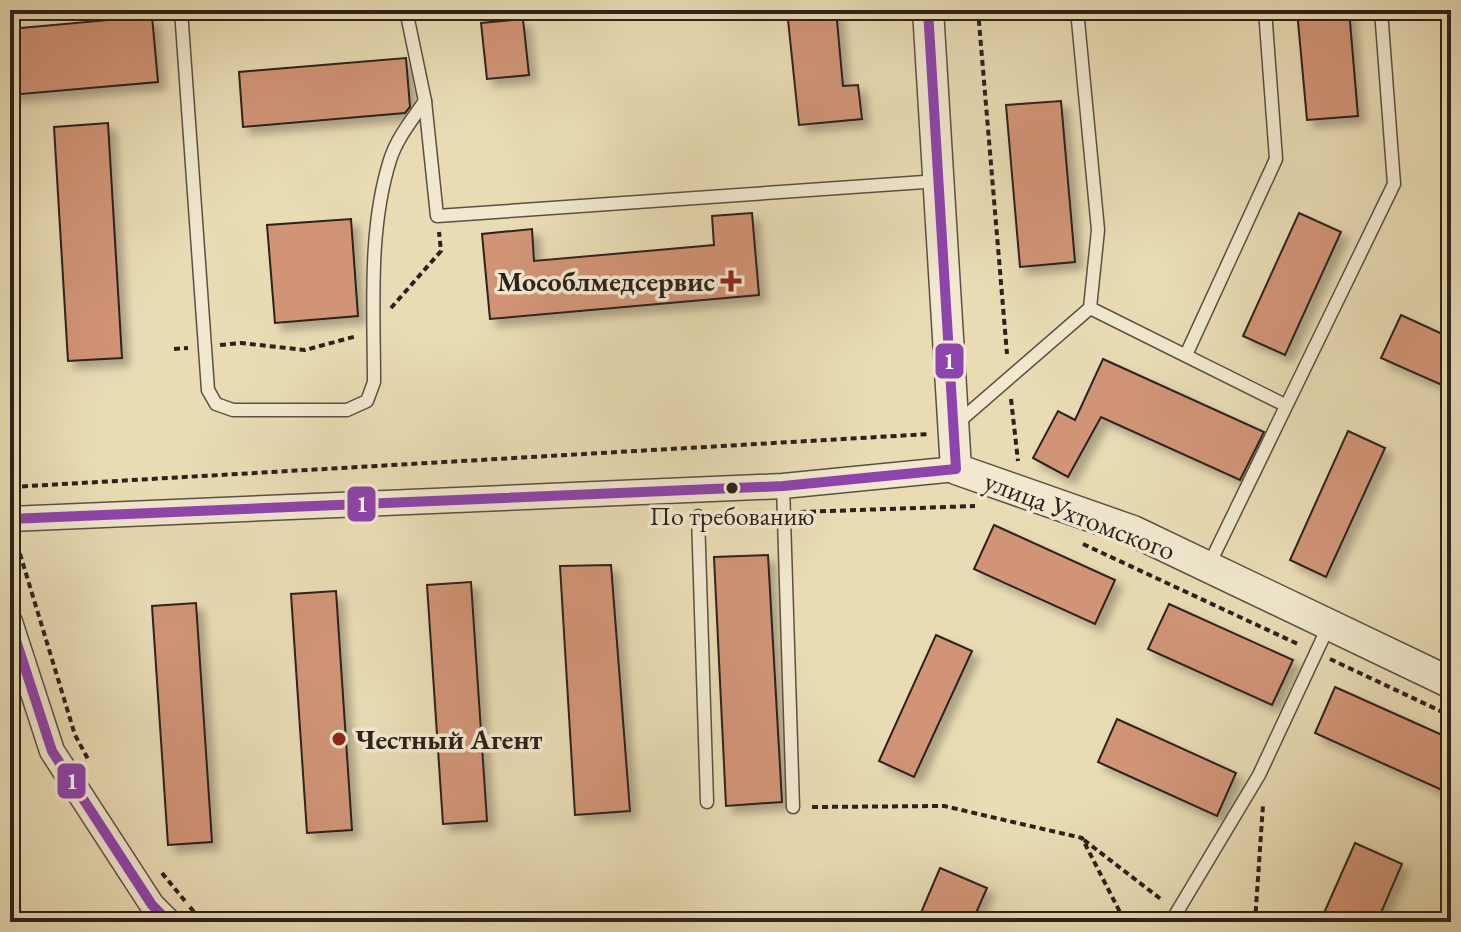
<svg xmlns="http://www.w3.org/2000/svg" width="1461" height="932" font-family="'EB Garamond',serif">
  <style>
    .building { fill: #d19477; stroke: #2d211c; stroke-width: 2; filter: url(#shadow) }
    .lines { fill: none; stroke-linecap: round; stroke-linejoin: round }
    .service-casing { stroke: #5c5042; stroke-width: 15 }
    .minor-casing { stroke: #5c5042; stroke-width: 27 }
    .tertiary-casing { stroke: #5c5042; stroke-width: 33 }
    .path { stroke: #2d211c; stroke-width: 4; stroke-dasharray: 6 4; stroke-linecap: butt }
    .service { stroke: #f1e8cf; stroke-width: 12 }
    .minor { stroke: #f1e8cf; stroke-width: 24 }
    .tertiary { stroke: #f1e8cf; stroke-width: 30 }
    .bus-1-casing { stroke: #f1e8cf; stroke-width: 16 }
    .bus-1 { stroke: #8e44ad; stroke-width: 10 }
    .poi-dot { fill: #8f2418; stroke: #f1e8cf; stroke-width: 3 }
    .bus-dot { fill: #2d211c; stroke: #f1e8cf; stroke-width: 3 }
    .labels { text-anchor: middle; stroke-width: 7; stroke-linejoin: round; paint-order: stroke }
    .bus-label { font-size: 26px; fill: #2d211c; stroke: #f1e8cf }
    .poi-label { font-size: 28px; font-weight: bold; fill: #2d211c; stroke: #f1e8cf; text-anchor: end }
    .street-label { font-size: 28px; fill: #2d211c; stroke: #f1e8cf }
    .line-badge { stroke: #f1e8cf; stroke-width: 3 }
    .badge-label { font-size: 22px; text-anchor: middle; font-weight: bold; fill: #fff }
  </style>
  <defs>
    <filter id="shadow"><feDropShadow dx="7" dy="7" stdDeviation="4" flood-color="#0004"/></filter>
  </defs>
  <rect width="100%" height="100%" fill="#e9dcb5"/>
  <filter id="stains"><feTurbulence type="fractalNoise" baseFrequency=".0025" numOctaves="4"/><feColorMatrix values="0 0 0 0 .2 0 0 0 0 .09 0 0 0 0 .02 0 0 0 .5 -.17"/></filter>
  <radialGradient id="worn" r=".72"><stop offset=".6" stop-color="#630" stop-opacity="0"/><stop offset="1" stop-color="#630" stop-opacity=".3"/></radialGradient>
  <g class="building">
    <path d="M787,10H836L843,86L858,85L862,119L799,125Z"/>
    <path d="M1297,10H1349L1358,116L1307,120Z"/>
    <path d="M152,16L158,82L10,95V29Z"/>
    <path d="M523,19L529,75L487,79L481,23Z"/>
    <path d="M406,58L410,107L405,113L243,127L239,72Z"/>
    <path d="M1061,101L1075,262L1020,267L1006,105Z"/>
    <path d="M108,123L122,358L68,361L54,127Z"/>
    <path d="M752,213L759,295L490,319L482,234L532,229L534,261L714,245L712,216Z"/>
    <path d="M1299,213L1341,232L1285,355L1243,336Z"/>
    <path d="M351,219L358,316L275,323L267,225Z"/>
    <path d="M1401,315L1451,338V389L1381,358Z"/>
    <path d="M1103,359L1264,432L1240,480L1101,417L1068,477L1033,458L1058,411L1075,420Z"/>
    <path d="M1348,431L1385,448L1326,577L1290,560Z"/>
    <path d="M994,525L1115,580L1095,624L974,569Z"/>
    <path d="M768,555L782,802L726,806L714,557Z"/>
    <path d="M611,565L630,811L575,815L560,566Z"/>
    <path d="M471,582L487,821L443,824L427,585Z"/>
    <path d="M336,591L352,830L307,833L291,594Z"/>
    <path d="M196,603L212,842L168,845L152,606Z"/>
    <path d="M1169,604L1293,660L1272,705L1148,649Z"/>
    <path d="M936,635L972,651L914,777L879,761Z"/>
    <path d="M1335,687L1451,739V771L1442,790L1315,733Z"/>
    <path d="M1117,719L1236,773L1217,816L1098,762Z"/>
    <path d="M1355,843L1402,864L1377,922H1320Z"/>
    <path d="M940,868L987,888L972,922H917Z"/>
  </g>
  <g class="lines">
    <defs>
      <g id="service">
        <path d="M181,10L208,390L216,404L233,410H347L367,401L374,382C374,309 368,230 390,160C397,138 412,120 425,101"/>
        <path d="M406,10L425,101L437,216L939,181"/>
        <path d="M1090,308L1285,405"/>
        <path d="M1186,355L1276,159L1265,10"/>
        <path d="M955,425L1090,308L1098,230L1077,10"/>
        <path d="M783,486L793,807"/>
        <path d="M698,516L707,802"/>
        <path d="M1208,567L1394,184L1381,10"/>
        <path d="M1171,922L1259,775L1329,625"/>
      </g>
      <g id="minor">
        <path d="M10,519L783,486L956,469"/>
        <path d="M10,622L52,751L152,905L169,922"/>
      </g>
      <path id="tertiary" d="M928,10L956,469L1133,531L1451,683"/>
    </defs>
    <use href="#service" class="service-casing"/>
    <use href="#minor" class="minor-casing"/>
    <use href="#tertiary" class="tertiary-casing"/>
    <g class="path">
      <path d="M978,10L1007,354"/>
      <path d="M391,308L441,251L439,232"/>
      <path d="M220,345L241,343L305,350L357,336"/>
      <path d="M174,349L188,348"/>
      <path d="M1011,399L1018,461"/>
      <path d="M12,487L930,434"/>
      <path d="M800,512L975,506"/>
      <path d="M716,516L767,514"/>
      <path d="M17,544L75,735L88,759"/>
      <path d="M1083,544L1300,645"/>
      <path d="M1330,659L1451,716"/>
      <path d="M812,807L944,806L1082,838L1125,922"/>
      <path d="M1084,840L1162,900"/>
      <path d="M162,873L185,901"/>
      <path d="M190,907L202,922"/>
      <path d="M1255,922L1263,805"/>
    </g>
    <use href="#service" class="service"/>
    <use href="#minor" class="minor"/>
    <use href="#tertiary" class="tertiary"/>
    <defs>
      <g id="bus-1">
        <path d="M10,519L783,486L956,469L928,10"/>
        <path d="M10,622L52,751L152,905L169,922"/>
      </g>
    </defs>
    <use href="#bus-1" class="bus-1-casing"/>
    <use href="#bus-1" class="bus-1"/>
  </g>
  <g class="poi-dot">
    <path d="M727 269h8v8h8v8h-8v8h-8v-8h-8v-8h8z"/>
    <circle cx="339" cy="739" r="8"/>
  </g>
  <circle class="bus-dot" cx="732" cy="488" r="7"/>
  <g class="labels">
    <g class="bus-label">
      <text x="732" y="525">По требованию</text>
    </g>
    <g class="poi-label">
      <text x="715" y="291">Мособлмедсервис</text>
      <text x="355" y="749" text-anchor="start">Честный Агент</text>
    </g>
    <g class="street-label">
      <text transform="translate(1080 515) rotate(21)" y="10">улица Ухтомского</text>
    </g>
  </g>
  <g class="line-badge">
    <rect x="934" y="342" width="31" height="38" rx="8" fill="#8e44ad"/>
    <rect x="346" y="485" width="31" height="38" rx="8" fill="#8e44ad"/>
    <rect x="56" y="762" width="31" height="38" rx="8" fill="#8e44ad"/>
  </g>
  <g class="badge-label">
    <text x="949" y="369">1</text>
    <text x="362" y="512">1</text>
    <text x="72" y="789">1</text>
  </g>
  <rect width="1461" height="932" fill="none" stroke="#e9dcb5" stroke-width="40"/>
  <rect x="12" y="12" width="1437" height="908" fill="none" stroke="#2d211c" stroke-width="4"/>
  <rect x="20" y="20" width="1421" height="892" fill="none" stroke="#2d211c" stroke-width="2"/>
  <rect width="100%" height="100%" filter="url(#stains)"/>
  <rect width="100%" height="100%" fill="url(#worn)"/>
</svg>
